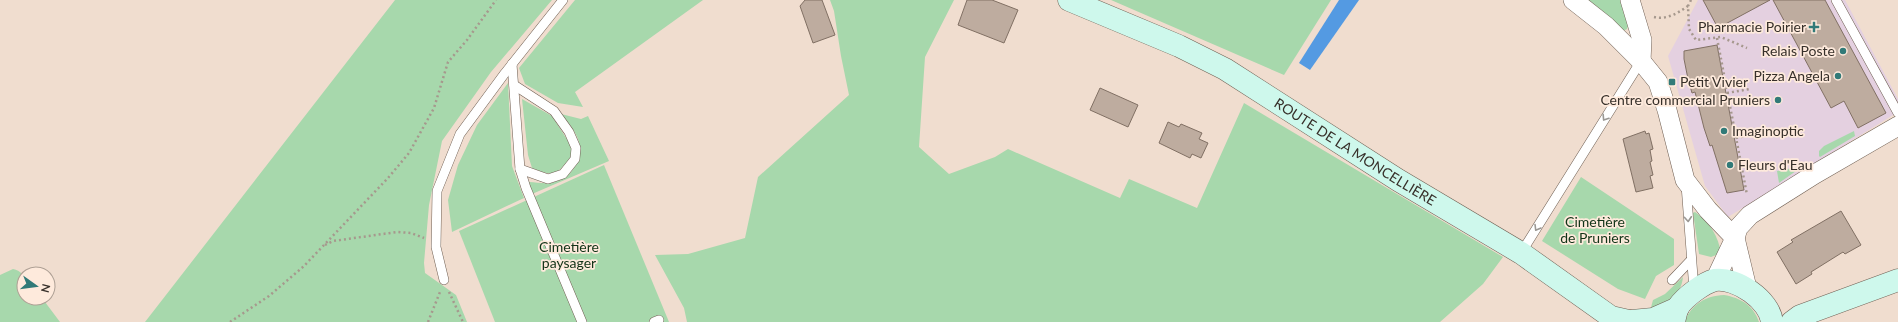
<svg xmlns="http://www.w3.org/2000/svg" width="1898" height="322" font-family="Lato,sans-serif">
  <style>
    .commercial { fill: #e4d0e0 }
    .green { fill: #a7d8ac }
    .water { fill: #549ae2 }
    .building { fill: #beac9f; stroke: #817064 }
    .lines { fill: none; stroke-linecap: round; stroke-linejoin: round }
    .lane-casing { stroke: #706054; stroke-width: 10 }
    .street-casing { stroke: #706054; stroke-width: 20 }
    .secondary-casing { stroke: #706054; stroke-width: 23 }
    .path { stroke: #a6988d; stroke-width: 2.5; stroke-dasharray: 2 3; stroke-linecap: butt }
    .lane { stroke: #fff; stroke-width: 9 }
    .street { stroke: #fff; stroke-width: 19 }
    .secondary { stroke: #cef8ec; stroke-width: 22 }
    .oneway { stroke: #9b9894 }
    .poi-dot { fill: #317a78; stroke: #feeadc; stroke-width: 1.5 }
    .labels { text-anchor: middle; stroke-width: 3.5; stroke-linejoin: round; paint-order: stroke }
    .poi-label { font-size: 14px; fill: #37302a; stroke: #feeadc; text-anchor: end }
    .street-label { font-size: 14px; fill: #37302a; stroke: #feeadc }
    .park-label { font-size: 14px; fill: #113317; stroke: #feeadc }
  </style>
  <rect width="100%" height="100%" fill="#f0ddcf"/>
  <path class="commercial" d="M1698,0H1845L1898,99V112L1728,217L1705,186L1668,56Z"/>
  <g class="green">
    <path d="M395,0H552L491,72L442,141L429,205L424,263L425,273L456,295L467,322H145Z"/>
    <path d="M575,0H703L575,92L583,107L558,103L525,84L519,68Z"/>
    <path d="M830,0H954L925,57L919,147L949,174L995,157L1008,149L1120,198L1129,179L1197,208L1244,103L1503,257L1483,284L1440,322H687L684,308L655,255L688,254L745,238L758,177L849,95L841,56L834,11Z"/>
    <path d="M1111,0H1331L1284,75Z"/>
    <path d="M1584,0H1624L1629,22L1627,29L1621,32Z"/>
    <path d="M508,83L512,166L524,198L452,232L448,200L458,165L477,125Z"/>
    <path d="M522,99L552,116L570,144L572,156C557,174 555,178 532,168L528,155Z"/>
    <path d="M561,114L581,119L588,116L609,161L532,194L529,182C537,182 547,185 554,182C564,179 570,175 575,166C588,147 574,129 561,114Z"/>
    <path d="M1854,131L1855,136L1820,157L1819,156V151L1824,146Z"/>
    <path d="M604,165L669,322H495L459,231Z"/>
    <path d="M1803,166L1779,183L1777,171Z"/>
    <path d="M1581,177L1674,239V265L1656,276L1645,299L1618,289L1542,241Z"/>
    <path d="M1695,212C1710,222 1718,236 1721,253L1711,257L1699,254L1693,213Z"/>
    <path d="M13,269C29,273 24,284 24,298H42L60,322H0V275Z"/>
    <path d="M1683,277C1681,297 1665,303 1650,311L1653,300L1665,294Z"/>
    <path d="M1724,295C1741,298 1753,305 1759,322H1684C1692,304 1705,296 1724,295Z"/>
  </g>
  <path class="water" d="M1339,0H1359L1310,70L1299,63Z"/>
  <g class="building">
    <path d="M805,0H822L835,35L813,43L800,6Z"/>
    <path d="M967,0H992L1018,10L1004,43L958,25Z"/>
    <path d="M1703,0H1770L1718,28Z"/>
    <path d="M1773,0H1825L1886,113L1858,128L1844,101L1831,108Z"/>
    <path d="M1717,45L1744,190L1727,193L1712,145L1710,146L1704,128L1695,92L1692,93L1688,79L1684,59V51Z"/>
    <path d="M1100,88L1138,105L1128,127L1090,110Z"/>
    <path d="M1168,122L1179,127L1181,124L1202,133L1199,139L1208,143L1201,158L1192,154L1190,158L1159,143Z"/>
    <path d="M1645,131L1646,134L1649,133L1653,149L1650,150L1652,161L1650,162L1653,175L1650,176L1653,188L1636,192L1623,139Z"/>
    <path d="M1841,211L1861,245L1845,254L1843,252L1811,272L1812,274L1796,284L1777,252L1793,242L1791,240Z"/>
  </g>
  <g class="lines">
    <defs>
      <g id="lane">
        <path d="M1836,0L1898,113"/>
        <path d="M512,64L520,169L526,188L582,322"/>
        <path d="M514,85L554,111L569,132L576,148L575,159L563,174L548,179L520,169"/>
        <path d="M1686,185L1694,290"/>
        <path d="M1521,253L1641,61"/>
        <path d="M444,280L436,247L437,191L460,134L505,73L563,0"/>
        <path d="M1672,280L1691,260"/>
        <path d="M654,322L659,320"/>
      </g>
      <g id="street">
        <path d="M1573,0L1606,26L1641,61L1658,82L1667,110L1685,180L1708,210L1735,238L1747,288"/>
        <path d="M1630,0L1642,40L1641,61"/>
        <path d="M1715,280L1735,238L1738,228L1750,215L1815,174L1898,126"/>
      </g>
      <g id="secondary">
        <path id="s1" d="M1069,0L1179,46L1225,69L1398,180L1521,253L1611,317L1633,322"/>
        <path d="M1632,321L1653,319L1678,308"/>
        <path d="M1674,322C1675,318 1676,311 1678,307C1685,297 1703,283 1715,280C1736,277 1770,300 1772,322"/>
        <path d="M1792,322L1800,316L1898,280"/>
      </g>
    </defs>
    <use href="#lane" class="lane-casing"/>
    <use href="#street" class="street-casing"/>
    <use href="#secondary" class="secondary-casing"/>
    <g class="path">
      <path d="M1691,0L1688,6L1689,29L1696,40L1721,37L1747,48"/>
      <path d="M1654,17C1667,20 1678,13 1688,6"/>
      <path d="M1717,38L1747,195"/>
      <path d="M1727,93L1750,89"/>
      <path d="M1736,138L1759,133"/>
      <path d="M325,245L333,241L397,232L411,233L424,238"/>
      <path d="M449,292L463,322"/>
      <path d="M230,322L269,296L304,266L388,178L409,153L434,108L448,62L467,40L496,0"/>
      <path d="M428,322L440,292"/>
    </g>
    <use href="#lane" class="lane"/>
    <use href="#street" class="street"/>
    <use href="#secondary" class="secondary"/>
  </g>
  <defs><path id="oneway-chevron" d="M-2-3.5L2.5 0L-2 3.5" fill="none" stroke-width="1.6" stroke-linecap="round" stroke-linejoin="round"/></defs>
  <g class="oneway">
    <use href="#oneway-chevron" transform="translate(1605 118) rotate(123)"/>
    <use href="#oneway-chevron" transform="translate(1688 219) rotate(86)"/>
    <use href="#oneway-chevron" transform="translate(1537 228) rotate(121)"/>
  </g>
  <g class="poi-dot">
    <path d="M1812 21h4v4h4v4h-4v4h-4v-4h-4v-4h4z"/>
    <circle cx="1843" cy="51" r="4"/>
    <circle cx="1838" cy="76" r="4"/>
    <rect x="1668" y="78" width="8" height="8" rx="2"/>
    <circle cx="1778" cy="100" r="4"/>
    <circle cx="1724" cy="131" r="4"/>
    <circle cx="1730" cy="165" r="4"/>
  </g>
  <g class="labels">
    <g class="poi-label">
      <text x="1806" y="32">Pharmacie Poirier</text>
      <text x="1835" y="56">Relais Poste</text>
      <text x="1830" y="81">Pizza Angela</text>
      <text x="1680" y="87" text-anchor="start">Petit Vivier</text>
      <text x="1770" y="105">Centre commercial Pruniers</text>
      <text x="1732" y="136" text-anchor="start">Imaginoptic</text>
      <text x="1738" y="170" text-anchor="start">Fleurs d'Eau</text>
    </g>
    <g class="street-label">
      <text dy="5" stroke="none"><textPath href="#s1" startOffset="325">ROUTE DE LA MONCELLIÈRE</textPath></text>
    </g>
    <g class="park-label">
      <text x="1595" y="227">Cimetière<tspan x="1595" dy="16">de Pruniers</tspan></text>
      <text x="569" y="252">Cimetière<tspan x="569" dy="16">paysager</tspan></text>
    </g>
  </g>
  <g transform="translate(36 286) rotate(104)"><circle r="19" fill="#feeadc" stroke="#aea095"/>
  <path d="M0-3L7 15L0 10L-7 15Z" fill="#317a78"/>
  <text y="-6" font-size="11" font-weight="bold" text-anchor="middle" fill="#37302a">N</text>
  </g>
</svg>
